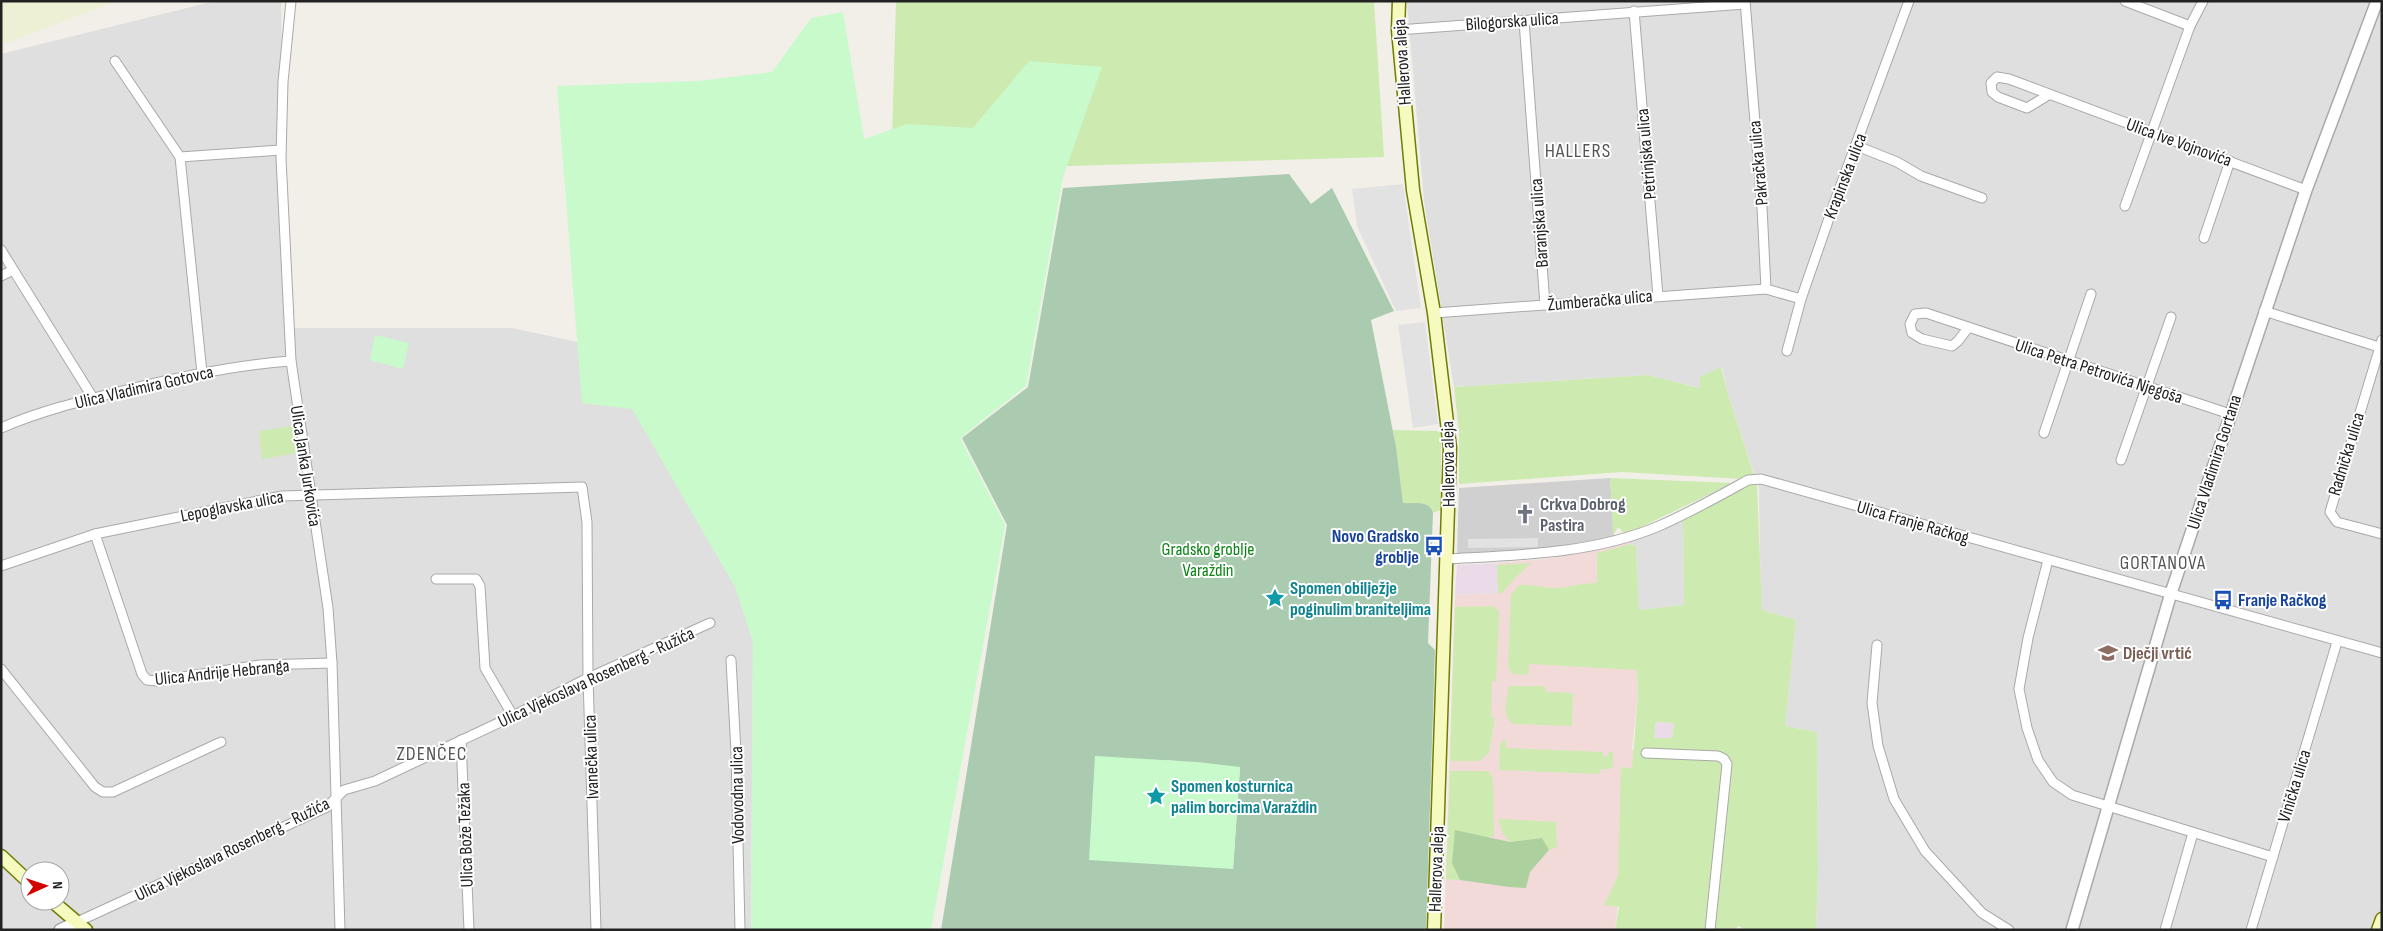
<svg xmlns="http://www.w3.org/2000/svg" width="2383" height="931" font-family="'Sofia Sans Condensed',sans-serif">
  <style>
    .residential { fill: #e0dfdf; fill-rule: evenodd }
    .commercial { fill: #f2dad9 }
    .industrial { fill: #ebdbe8 }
    .religious { fill: #d0d0d0 }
    .farmland { fill: #eef0d5 }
    .grass { fill: #cdebb0; fill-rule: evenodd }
    .forest { fill: #add19e }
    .cemetery { fill: #aacbaf; fill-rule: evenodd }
    .park { fill: #c8facc }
    .parking { fill: #e2e2e2 }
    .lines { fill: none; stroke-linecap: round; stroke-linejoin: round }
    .minor-casing { stroke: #a9a9a9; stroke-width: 11 }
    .tertiary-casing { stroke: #a9a9a9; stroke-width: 14 }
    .secondary-casing { stroke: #707d05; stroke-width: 15 }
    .minor { stroke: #fff; stroke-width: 9 }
    .tertiary { stroke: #fff; stroke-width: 11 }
    .secondary { stroke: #f7fabf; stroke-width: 12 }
    .labels { text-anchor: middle; stroke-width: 4; stroke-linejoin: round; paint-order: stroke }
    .street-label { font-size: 18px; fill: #222; stroke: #fff }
    .worship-label { font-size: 18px; font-weight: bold; fill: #5b616d; stroke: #fff; text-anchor: start }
    .transit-label { font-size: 18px; font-weight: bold; fill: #164399; stroke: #fff; text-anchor: end }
    .park-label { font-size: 18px; fill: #0c8416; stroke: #fff }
    .culture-label { font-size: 18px; font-weight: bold; fill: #0d838f; stroke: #fff; text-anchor: start }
    .education-label { font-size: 18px; font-weight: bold; fill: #785e54; stroke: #fff; text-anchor: start }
    .neighbourhood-label { font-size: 19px; letter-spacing: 1px; fill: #555; stroke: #fff }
    .quarter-label { font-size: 20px; letter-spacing: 1px; fill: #555; stroke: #fff }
  </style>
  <rect width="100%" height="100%" fill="#f2efe9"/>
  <g class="residential">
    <path d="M215,1H281L287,328H512L698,368L753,642L751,930H1V54ZM30,871H60V901H30Z"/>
    <path d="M1407,1H2382V930H1816L1818,873L1817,732L1785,726L1796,620L1761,610L1759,489L1728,394L1722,367L1701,388L1648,375L1454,387L1424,201Z"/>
    <path d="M1683,521L1684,605L1639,610L1636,546L1630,544V542Z"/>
  </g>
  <path class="commercial" d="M1630,542L1636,629L1638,696L1632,748L1636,757L1615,930H1444L1455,595L1498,593L1497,563L1553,558Z"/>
  <g class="industrial">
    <path d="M1497,563L1498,593L1455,595L1457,565Z"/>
    <path d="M1656,722L1674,723L1672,738H1654Z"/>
  </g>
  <path class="religious" d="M1610,478L1614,537L1546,548L1457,554L1459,488Z"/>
  <path class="farmland" d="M1,1H117L1,45Z"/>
  <g class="grass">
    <path d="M896,1H1374L1384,157L891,171Z"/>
    <path d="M1721,367L1728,394L1754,475L1742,479L1622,472L1459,484V432L1454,387L1648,375L1700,388V377Z"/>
    <path d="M293,426L297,453L262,459L259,431Z"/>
    <path d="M1393,430L1437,431L1441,433V510L1433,513C1429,500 1414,503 1403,504Z"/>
    <path d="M1610,478L1733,483L1639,528L1624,533L1618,527L1613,536Z"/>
    <path d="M1757,483L1762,610L1796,620L1785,726L1817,732L1818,873L1816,930H1745L1739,926L1733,930H1615L1619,907L1604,905L1618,876L1621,767L1632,768L1638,696L1637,670L1529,664L1528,675L1513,674L1508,668L1511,595L1519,585C1533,584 1547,589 1560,588C1573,586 1584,583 1597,583V553L1630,544L1636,546L1639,610L1684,605L1683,521L1751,484ZM1656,722L1674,723L1672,738H1654Z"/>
    <path d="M1531,563L1515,578L1502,593H1498L1497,565Z"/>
    <path d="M1493,606L1499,611V615L1496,681H1492L1491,717L1495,718L1489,753L1479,761H1450L1455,607Z"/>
    <path d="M1510,686H1544L1546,692L1573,693L1572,726L1514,724C1501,717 1507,702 1508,689Z"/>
    <path d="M1504,740H1506V748L1603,752V756H1608L1609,752H1613V766L1610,769H1601L1600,774L1499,770L1500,744Z"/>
    <path d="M1450,771H1485L1490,773L1493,779L1494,837L1490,836L1452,863L1460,880L1446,879Z"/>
    <path d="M1498,819L1556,822L1557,847L1549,850L1542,838L1510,842L1503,834Z"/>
  </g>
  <path class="forest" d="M1455,830L1510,842L1542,838L1549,850L1530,872L1526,888L1509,887L1460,880L1452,863Z"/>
  <path class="cemetery" d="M1289,174L1311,204L1332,188L1394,311L1371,320L1396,447L1403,503C1414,504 1429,499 1433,513L1428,643L1435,650L1426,930H941L1007,525L962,438L1028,387L1063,188ZM1167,760L1240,768L1233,869Z"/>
  <g class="park">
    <path d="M843,12L864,139L907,124L973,128L1029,61L1102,67L1063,177L1026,386L960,438L1005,525L931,930H751L753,642L735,587L632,409L582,403L557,86L698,81L772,72L811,18Z"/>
    <path d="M375,335L409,343L403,369L370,360Z"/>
    <path d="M1095,756L1197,762L1240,767L1233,869L1089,860Z"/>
  </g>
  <g class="parking">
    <path d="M1403,184L1421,308L1396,311L1357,226L1352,189Z"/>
    <path d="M1425,322L1438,424L1413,428L1398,325Z"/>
    <path d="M1538,538V547L1468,548V539Z"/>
  </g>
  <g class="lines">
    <defs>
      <g id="minor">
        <path d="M291,1L283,82L281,158L291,361L328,608L332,663L340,930"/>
        <path d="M1745,1L1762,207L1766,289L1801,299"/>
        <path d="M2125,1L2190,26"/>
        <path d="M1634,11L1658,296"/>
        <path d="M1524,21L1545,305"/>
        <path d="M1398,30L1745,4"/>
        <path d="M115,61L180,157L202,373"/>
        <path d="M2050,94L2027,108L1998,97L1992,92L1991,83L1997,77L2009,79L2306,190"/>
        <path d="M1857,146L1897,162L1921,176L1982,198"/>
        <path d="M180,157L281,150"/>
        <path d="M2125,206L2190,26L2203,1"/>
        <path d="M2204,238L2230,161"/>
        <path d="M1,250L93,398"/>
        <path d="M1,276L13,270"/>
        <path d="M2264,311L2379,347"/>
        <path d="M1434,313L1766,289"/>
        <path d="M1968,328L1958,341L1952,346L1922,339L1912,333L1910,324L1915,314L1926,313L2230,414"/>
        <path d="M2382,340L2330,512L2337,522L2382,534"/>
        <path d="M1787,351L1801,299L1835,201L1909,1"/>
        <path d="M1,428C40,411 81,401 122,391C178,377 234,365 291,361"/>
        <path d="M2044,433L2091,294"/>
        <path d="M2121,460L2171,317"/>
        <path d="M95,534L142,674L147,680L157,681L260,665L332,663"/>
        <path d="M1448,559C1518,555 1593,554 1659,526C1689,513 1719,496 1748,480L1761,479L2382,653"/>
        <path d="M2048,560L2028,638L2019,689L2027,728L2038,760L2053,782L2072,795L2273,857"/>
        <path d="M1,566L95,534L282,496L582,487L587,522L588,678L596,930"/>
        <path d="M436,579H476L480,586L485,668L513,716"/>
        <path d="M1877,645L1872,703L1878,746L1894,799L1925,851L1982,913L2009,930"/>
        <path d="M731,660L736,752L740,930"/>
        <path d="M1,669L95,787L103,792H113L221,742"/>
        <path d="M461,740L469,930"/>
        <path d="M1646,753L1718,756L1724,759L1727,764L1710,930"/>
        <path d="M77,922L327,807L344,790L375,781L513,716L588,678L710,623"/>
        <path d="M2165,930L2193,833"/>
        <path d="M2251,930L2337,642"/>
      </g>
      <g id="tertiary">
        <path d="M60,930L77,922"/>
        <path d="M2072,930L2171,593L2306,190L2377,1"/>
      </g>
      <g id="secondary">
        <path d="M1399,1L1398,30L1413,190L1434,313L1450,448L1434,930"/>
        <path d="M1,856L30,883"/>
        <path d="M52,901L86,930"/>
        <path d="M2378,930L2382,919"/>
      </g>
    </defs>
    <use href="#minor" class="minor-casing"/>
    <use href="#tertiary" class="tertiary-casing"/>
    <use href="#secondary" class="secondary-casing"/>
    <use href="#minor" class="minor"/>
    <use href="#tertiary" class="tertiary"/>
    <use href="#secondary" class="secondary"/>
  </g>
  <defs>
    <symbol id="church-bare" viewBox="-9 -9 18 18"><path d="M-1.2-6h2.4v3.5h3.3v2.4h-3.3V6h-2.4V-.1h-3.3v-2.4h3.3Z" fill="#6b7280" stroke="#fff" stroke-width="2.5" paint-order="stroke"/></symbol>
    <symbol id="bus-bare" viewBox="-9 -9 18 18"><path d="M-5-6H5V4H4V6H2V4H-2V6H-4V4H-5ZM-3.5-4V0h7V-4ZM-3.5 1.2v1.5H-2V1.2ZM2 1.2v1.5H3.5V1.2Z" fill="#1a4fb4" stroke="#fff" stroke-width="2.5" paint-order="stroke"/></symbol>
    <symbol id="sight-bare" viewBox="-9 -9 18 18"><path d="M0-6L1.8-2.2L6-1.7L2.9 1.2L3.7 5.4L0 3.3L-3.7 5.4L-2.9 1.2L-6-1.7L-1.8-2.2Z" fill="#0f9aa8" stroke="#fff" stroke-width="2.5" paint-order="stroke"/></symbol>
    <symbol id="school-bare" viewBox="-9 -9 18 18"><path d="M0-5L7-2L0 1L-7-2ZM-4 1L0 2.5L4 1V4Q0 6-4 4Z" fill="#8d6e63" stroke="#fff" stroke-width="2.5" paint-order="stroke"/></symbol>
  </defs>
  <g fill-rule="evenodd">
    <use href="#church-bare" x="1511" y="500" width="28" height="28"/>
    <use href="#bus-bare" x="1420" y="532" width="28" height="28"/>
    <use href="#sight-bare" x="1261" y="584" width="28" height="28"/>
    <use href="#bus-bare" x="2209" y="586" width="28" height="28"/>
    <use href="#school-bare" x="2094" y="639" width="28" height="28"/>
    <use href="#sight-bare" x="1142" y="782" width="28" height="28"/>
  </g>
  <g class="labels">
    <g class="street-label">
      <text transform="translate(1512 21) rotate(-4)" y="6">Bilogorska ulica</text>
      <text transform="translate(1402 62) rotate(-94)" y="6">Hallerova aleja</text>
      <text transform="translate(2179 142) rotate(20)" y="6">Ulica Ive Vojnovića</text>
      <text transform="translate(1646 154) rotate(-95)" y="6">Petrinjska ulica</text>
      <text transform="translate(1758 163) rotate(-95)" y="6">Pakračka ulica</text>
      <text transform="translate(1845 176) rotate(-69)" y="6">Krapinska ulica</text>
      <text transform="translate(1539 223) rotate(-94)" y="6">Baranjska ulica</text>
      <text transform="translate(1600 300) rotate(-5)" y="6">Žumberačka ulica</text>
      <text transform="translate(2099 371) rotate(18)" y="6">Ulica Petra Petrovića Njegoša</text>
      <text transform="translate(144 387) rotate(-13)" y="6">Ulica Vladimira Gotovca</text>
      <text transform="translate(2346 454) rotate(-73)" y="6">Radnička ulica</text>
      <text transform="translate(2214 462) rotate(-72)" y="6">Ulica Vladimira Gortana</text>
      <text transform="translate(1448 464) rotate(-91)" y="6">Hallerova aleja</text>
      <text transform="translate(306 466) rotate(81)" y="6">Ulica Janka Jurkovića</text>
      <text transform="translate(232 506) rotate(-11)" y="6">Lepoglavska ulica</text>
      <text transform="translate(1913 522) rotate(16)" y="6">Ulica Franje Račkog</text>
      <text transform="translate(222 672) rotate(-6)" y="6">Ulica Andrije Hebranga</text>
      <text transform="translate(596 677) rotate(-25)" y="6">Ulica Vjekoslava Rosenberg - Ružića</text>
      <text transform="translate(591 757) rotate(-92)" y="6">Ivanečka ulica</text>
      <text transform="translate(2294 786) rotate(-73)" y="6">Vinička ulica</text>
      <text transform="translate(737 795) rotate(-91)" y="6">Vodovodna ulica</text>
      <text transform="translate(465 835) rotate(-92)" y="6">Ulica Bože Težaka</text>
      <text transform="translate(232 849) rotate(-26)" y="6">Ulica Vjekoslava Rosenberg - Ružića</text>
      <text transform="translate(1436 869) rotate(-88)" y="6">Hallerova aleja</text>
    </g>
    <g class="worship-label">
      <text x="1540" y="510">Crkva Dobrog<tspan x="1540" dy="21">Pastira</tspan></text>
    </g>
    <g class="transit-label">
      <text x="1419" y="542">Novo Gradsko<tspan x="1419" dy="21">groblje</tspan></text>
      <text x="2238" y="606" text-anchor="start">Franje Račkog</text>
    </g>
    <g class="park-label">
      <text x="1208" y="555">Gradsko groblje<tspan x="1208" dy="21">Varaždin</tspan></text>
    </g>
    <g class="culture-label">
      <text x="1290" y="594">Spomen obilježje<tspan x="1290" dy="21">poginulim braniteljima</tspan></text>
      <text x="1171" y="792">Spomen kosturnica<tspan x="1171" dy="21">palim borcima Varaždin</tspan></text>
    </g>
    <g class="education-label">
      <text x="2123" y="659">Dječji vrtić</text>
    </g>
    <g class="neighbourhood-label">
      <text x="2163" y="569">GORTANOVA</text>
    </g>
    <g class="quarter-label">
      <text x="1578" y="157">HALLERS</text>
      <text x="432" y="760">ZDENČEC</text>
    </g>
  </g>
  <rect width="2383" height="931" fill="none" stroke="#222222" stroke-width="5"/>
  <g transform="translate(45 886) rotate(87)"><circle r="24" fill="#ffffff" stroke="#a7a7a7"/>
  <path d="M0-4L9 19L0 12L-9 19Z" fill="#d40000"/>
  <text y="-8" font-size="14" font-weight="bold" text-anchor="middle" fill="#222222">N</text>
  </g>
</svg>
